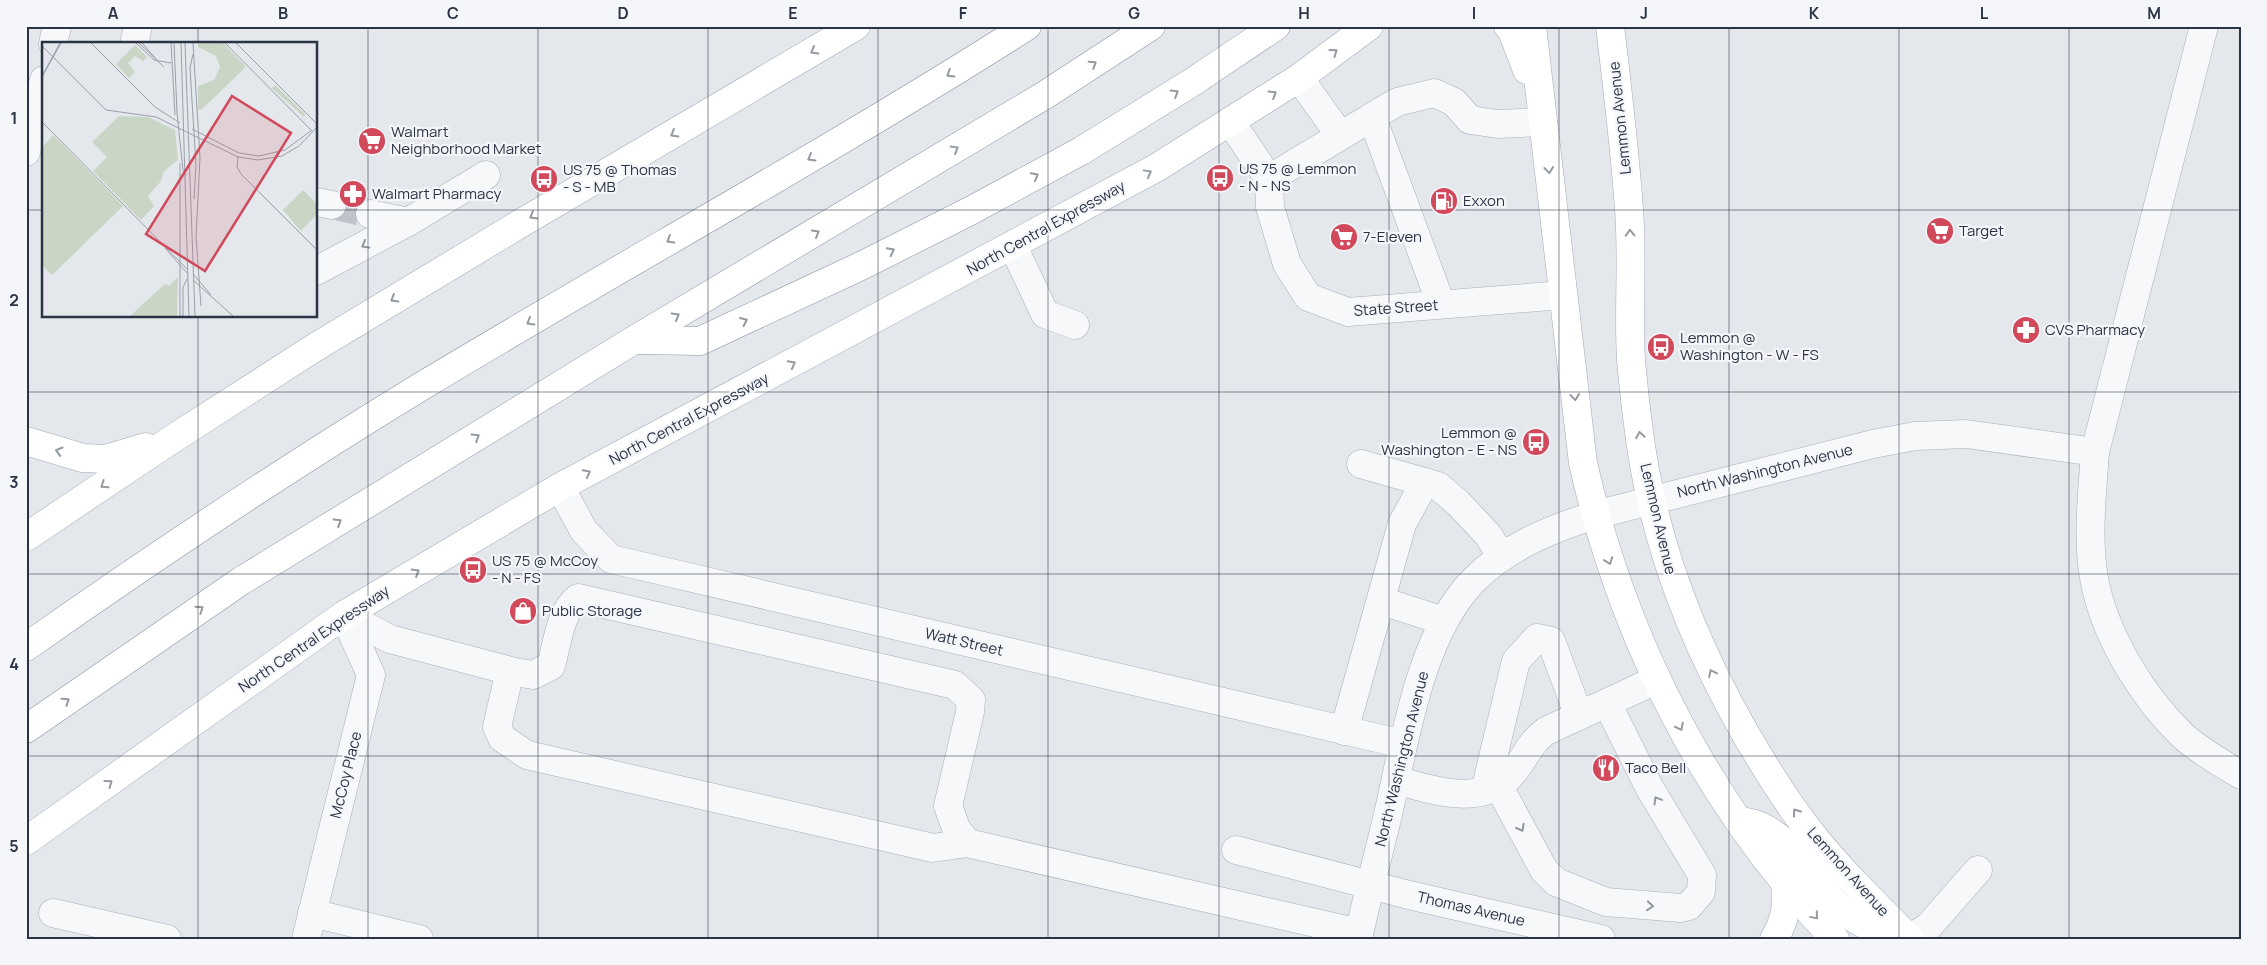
<svg xmlns="http://www.w3.org/2000/svg" width="2267" height="965" font-family="Manrope,sans-serif">
  <style>
    .lines { fill: none; stroke-linecap: round; stroke-linejoin: round }
    .minor-tunnel { stroke: #bfc3cb; stroke-width: 28; stroke-dasharray: 28 14; stroke-linecap: butt }
    .minor-casing { stroke: #a9aeb7; stroke-width: 29 }
    .major-casing { stroke: #a3abb8; stroke-width: 29 }
    .highway-casing { stroke: #8b94a3; stroke-width: 29 }
    .minor { stroke: #f7f8fa; stroke-width: 28 }
    .major { stroke: #fff; stroke-width: 28 }
    .highway { stroke: #fff; stroke-width: 28 }
    .oneway { stroke: #959aa2 }
    .oneway2 { stroke: #9196a0 }
    .grid { fill: none; stroke: #2b3445; stroke-width: 1; stroke-opacity: 0.55 }
    .labels { text-anchor: middle; stroke-width: 4.5; stroke-linejoin: round; paint-order: stroke }
    .street-label { font-size: 15px; fill: #2b3445; stroke: #f4f6f9 }
    .poi-label { font-size: 15px; fill: #2b3445; stroke: #f4f6f9; text-anchor: start }
    .inset-road { fill: none; stroke: #9a9fa9; stroke-width: 1 }
    .view { fill: #d1495b; fill-opacity: 0.15; stroke: #d1495b; stroke-width: 2.5 }
    .inset-edge { fill: none; stroke: #2b3445; stroke-width: 2.5 }
    .neatline { fill: none; stroke: #2b3445; stroke-width: 2 }
    .grid-label { font-size: 16px; text-anchor: middle; font-weight: bold; fill: #2b3445 }
  </style>
  <rect width="100%" height="100%" fill="#e4e7ec"/>
  <g class="lines">
    <path class="minor-tunnel" d="M332,205L370,214"/>
    <defs>
      <g id="minor">
        <path d="M2204,26L2095,452C2092,496 2086,545 2096,588C2108,640 2143,697 2181,734C2194,747 2224,765 2241,775"/>
        <path d="M135,40L138,26"/>
        <path d="M53,44L57,26"/>
        <path d="M1299,78L1340,135"/>
        <path d="M1372,117L1441,304"/>
        <path d="M1230,121L1269,179L1270,207L1287,264L1308,297L1348,312L1563,295"/>
        <path d="M26,152L44,80"/>
        <path d="M1269,179L1397,102L1434,93L1454,102L1470,120L1498,124L1543,122"/>
        <path d="M316,202L332,205"/>
        <path d="M370,214L408,222"/>
        <path d="M1013,246L1045,314L1075,325"/>
        <path d="M316,271L408,222L486,175"/>
        <path d="M1361,464L1438,486L1458,503L1488,535L1502,557"/>
        <path d="M560,487L584,531L611,559L1403,744"/>
        <path d="M1382,601L1444,621"/>
        <path d="M344,615L390,639L515,672L533,675L551,666C557,645 560,611 578,598L955,685L971,700L970,712L948,806L956,828L967,843L1359,933"/>
        <path d="M510,671L497,727L502,738L527,755L933,848L967,843"/>
        <path d="M1344,731L1402,524L1425,482"/>
        <path d="M1396,780C1431,790 1479,807 1510,776C1524,761 1528,744 1546,731L1656,680"/>
        <path d="M1498,785L1544,870L1556,882L1606,902L1681,908L1689,906L1701,892L1702,875L1649,787L1607,703"/>
        <path d="M1485,791L1516,661L1537,638L1551,641L1579,716"/>
        <path d="M1236,850L1409,895L1601,939"/>
        <path d="M53,913L167,939"/>
        <path d="M312,913L419,939"/>
        <path d="M306,939L371,675L344,615"/>
        <path d="M1358,939C1367,896 1379,853 1389,810C1405,739 1421,634 1473,581C1506,547 1551,529 1595,515L1873,444L1915,436L1966,434L2095,452"/>
        <path d="M1910,939L1929,926L1978,870"/>
      </g>
      <g id="major">
        <path d="M1508,26L1512,31L1527,70"/>
        <path d="M1532,26L1583,463C1623,641 1708,807 1835,939"/>
        <path d="M1610,26C1617,87 1625,149 1629,210C1633,260 1628,310 1631,360C1633,381 1635,403 1638,424C1651,535 1690,637 1745,733C1766,769 1788,805 1814,837C1843,873 1877,906 1910,939"/>
        <path d="M26,441L83,458L106,459L146,447"/>
        <path d="M26,537L174,438L314,348L518,225L856,26"/>
        <path d="M1738,820C1745,822 1754,823 1760,826C1795,842 1812,880 1838,906C1857,924 1882,933 1908,938"/>
        <path d="M26,841L344,615L560,487L1156,168L1299,78L1369,26"/>
        <path d="M1774,939C1787,918 1787,903 1785,880"/>
      </g>
      <g id="highway">
        <path d="M634,340L700,341L863,265L970,211L1081,151L1191,83L1276,26"/>
        <path d="M26,647C157,555 290,466 427,383C626,263 831,151 1027,26"/>
        <path d="M26,729L241,581L634,340L1045,95L1151,26"/>
      </g>
    </defs>
    <use href="#minor" class="minor-casing"/>
    <use href="#major" class="major-casing"/>
    <use href="#highway" class="highway-casing"/>
    <use href="#minor" class="minor"/>
    <use href="#major" class="major"/>
    <use href="#highway" class="highway"/>
  </g>
  <defs><path id="oneway-chevron" d="M-2-3.5L2.5 0L-2 3.5" fill="none" stroke-width="1.6" stroke-linecap="round" stroke-linejoin="round" transform="scale(1.25)"/></defs>
  <g class="oneway">
    <use href="#oneway-chevron" transform="translate(814 51) rotate(150)"/>
    <use href="#oneway-chevron" transform="translate(1334 52) rotate(-36)"/>
    <use href="#oneway-chevron" transform="translate(1093 64) rotate(-33)"/>
    <use href="#oneway-chevron" transform="translate(950 74) rotate(148)"/>
    <use href="#oneway-chevron" transform="translate(1175 93) rotate(-32)"/>
    <use href="#oneway-chevron" transform="translate(1273 94) rotate(-32)"/>
    <use href="#oneway-chevron" transform="translate(674 134) rotate(149)"/>
    <use href="#oneway-chevron" transform="translate(955 149) rotate(-31)"/>
    <use href="#oneway-chevron" transform="translate(811 158) rotate(150)"/>
    <use href="#oneway-chevron" transform="translate(1549 170) rotate(83)"/>
    <use href="#oneway-chevron" transform="translate(1148 173) rotate(-29)"/>
    <use href="#oneway-chevron" transform="translate(1035 176) rotate(-28)"/>
    <use href="#oneway-chevron" transform="translate(533 216) rotate(150)"/>
    <use href="#oneway-chevron" transform="translate(816 233) rotate(-30)"/>
    <use href="#oneway-chevron" transform="translate(1630 233) rotate(-92)"/>
    <use href="#oneway-chevron" transform="translate(670 240) rotate(150)"/>
    <use href="#oneway-chevron" transform="translate(891 251) rotate(-27)"/>
    <use href="#oneway-chevron" transform="translate(394 299) rotate(149)"/>
    <use href="#oneway-chevron" transform="translate(676 316) rotate(-30)"/>
    <use href="#oneway-chevron" transform="translate(744 321) rotate(-25)"/>
    <use href="#oneway-chevron" transform="translate(530 322) rotate(150)"/>
    <use href="#oneway-chevron" transform="translate(792 364) rotate(-28)"/>
    <use href="#oneway-chevron" transform="translate(1575 397) rotate(83)"/>
    <use href="#oneway-chevron" transform="translate(1640 435) rotate(-100)"/>
    <use href="#oneway-chevron" transform="translate(476 437) rotate(-32)"/>
    <use href="#oneway-chevron" transform="translate(59 451) rotate(-164)"/>
    <use href="#oneway-chevron" transform="translate(587 473) rotate(-28)"/>
    <use href="#oneway-chevron" transform="translate(104 485) rotate(146)"/>
    <use href="#oneway-chevron" transform="translate(338 522) rotate(-32)"/>
    <use href="#oneway-chevron" transform="translate(1609 561) rotate(70)"/>
    <use href="#oneway-chevron" transform="translate(416 572) rotate(-31)"/>
    <use href="#oneway-chevron" transform="translate(200 609) rotate(-34)"/>
    <use href="#oneway-chevron" transform="translate(1712 673) rotate(-116)"/>
    <use href="#oneway-chevron" transform="translate(66 701) rotate(-35)"/>
    <use href="#oneway-chevron" transform="translate(1680 727) rotate(63)"/>
    <use href="#oneway-chevron" transform="translate(109 783) rotate(-36)"/>
    <use href="#oneway-chevron" transform="translate(1796 812) rotate(-126)"/>
    <use href="#oneway-chevron" transform="translate(1815 916) rotate(50)"/>
  </g>
  <g class="oneway2">
    <use href="#oneway-chevron" transform="translate(365 245) rotate(151)"/>
    <use href="#oneway-chevron" transform="translate(1657 800) rotate(-121)"/>
    <use href="#oneway-chevron" transform="translate(1521 828) rotate(62)"/>
    <use href="#oneway-chevron" transform="translate(1650 906) rotate(5)"/>
  </g>
  <path class="grid" d="M198,26V44M368,26V939M538,26V939M708,26V939M878,26V939M1048,26V939M1219,26V939M1389,26V939M1559,26V939M1729,26V939M1899,26V939M2069,26V939M26,210H44M316,210H2241M198,316V939M26,392H2241M26,574H2241M26,756H2241"/>
  <defs>
    <symbol id="supermarket-disc" viewBox="-11 -11 22 22"><circle r="9.5" fill="#d1495b" stroke="#f4f6f9"/><path d="M-6-5.5h2.5l.6 2H6L4.5 2H-2.5L-4.4-4H-6ZM-1.5 3.2a1.3 1.3 0 1 0 .1 0ZM3 3.2a1.3 1.3 0 1 0 .1 0Z" fill="#fff"/></symbol>
    <symbol id="bus-disc" viewBox="-11 -11 22 22"><circle r="9.5" fill="#d1495b" stroke="#f4f6f9"/><path d="M-5-6H5V4H4V6H2V4H-2V6H-4V4H-5ZM-3.5-4V0h7V-4ZM-3.5 1.2v1.5H-2V1.2ZM2 1.2v1.5H3.5V1.2Z" fill="#fff"/></symbol>
    <symbol id="pharmacy-disc" viewBox="-11 -11 22 22"><circle r="9.5" fill="#d1495b" stroke="#f4f6f9"/><path d="M-2-6h4v4h4v4h-4v4h-4v-4h-4v-4h4Z" fill="#fff"/></symbol>
    <symbol id="fuel-disc" viewBox="-11 -11 22 22"><circle r="9.5" fill="#d1495b" stroke="#f4f6f9"/><path d="M-5.5-6h7V0h2V4h1.3V-2.5L3-4.5l.8-.8L6-3V5H2.5V1h-1V6h-7ZM-4.2-4.7v3.2H.2V-4.7Z" fill="#fff"/></symbol>
    <symbol id="shop-disc" viewBox="-11 -11 22 22"><circle r="9.5" fill="#d1495b" stroke="#f4f6f9"/><path d="M-5-2.5h2.3a2.7 3.5 0 0 1 5.4 0H5L5.5 6h-11ZM-1.5-2.5h3a1.5 2.3 0 0 0-3 0Z" fill="#fff"/></symbol>
    <symbol id="restaurant-disc" viewBox="-11 -11 22 22"><circle r="9.5" fill="#d1495b" stroke="#f4f6f9"/><path d="M-5-6h1v4h1v-4h1v4h1v-4h1v5L-1.5 .5V6h-2V.5L-5-1ZM5-6V6H3V1.5H1.5Q1.5-4 5-6Z" fill="#fff"/></symbol>
  </defs>
  <g fill-rule="evenodd">
    <use href="#supermarket-disc" x="356" y="125" width="32" height="32"/>
    <use href="#bus-disc" x="1204" y="162" width="32" height="32"/>
    <use href="#bus-disc" x="528" y="163" width="32" height="32"/>
    <use href="#pharmacy-disc" x="337" y="178" width="32" height="32"/>
    <use href="#fuel-disc" x="1428" y="185" width="32" height="32"/>
    <use href="#supermarket-disc" x="1924" y="215" width="32" height="32"/>
    <use href="#supermarket-disc" x="1328" y="221" width="32" height="32"/>
    <use href="#pharmacy-disc" x="2010" y="314" width="32" height="32"/>
    <use href="#bus-disc" x="1645" y="331" width="32" height="32"/>
    <use href="#bus-disc" x="1520" y="426" width="32" height="32"/>
    <use href="#bus-disc" x="457" y="554" width="32" height="32"/>
    <use href="#shop-disc" x="507" y="595" width="32" height="32"/>
    <use href="#restaurant-disc" x="1590" y="752" width="32" height="32"/>
  </g>
  <g class="labels">
    <g class="street-label">
      <text transform="translate(1620 118) rotate(-96)" y="5">Lemmon Avenue</text>
      <text transform="translate(1046 228) rotate(-29)" y="5">North Central Expressway</text>
      <text transform="translate(1396 308) rotate(-4)" y="5">State Street</text>
      <text transform="translate(689 419) rotate(-28)" y="5">North Central Expressway</text>
      <text transform="translate(1765 471) rotate(-14)" y="5">North Washington Avenue</text>
      <text transform="translate(1658 519) rotate(77)" y="5">Lemmon Avenue</text>
      <text transform="translate(314 639) rotate(-34)" y="5">North Central Expressway</text>
      <text transform="translate(964 642) rotate(13)" y="5">Watt Street</text>
      <text transform="translate(1402 759) rotate(-76)" y="5">North Washington Avenue</text>
      <text transform="translate(346 775) rotate(-76)" y="5">McCoy Place</text>
      <text transform="translate(1848 872) rotate(48)" y="5">Lemmon Avenue</text>
      <text transform="translate(1471 909) rotate(13)" y="5">Thomas Avenue</text>
    </g>
    <g class="poi-label">
      <text x="391" y="137">Walmart<tspan x="391" dy="17">Neighborhood Market</tspan></text>
      <text x="1239" y="174">US 75 @ Lemmon<tspan x="1239" dy="17">- N - NS</tspan></text>
      <text x="563" y="175">US 75 @ Thomas<tspan x="563" dy="17">- S - MB</tspan></text>
      <text x="372" y="199">Walmart Pharmacy</text>
      <text x="1463" y="206">Exxon</text>
      <text x="1959" y="236">Target</text>
      <text x="1363" y="242">7-Eleven</text>
      <text x="2045" y="335">CVS Pharmacy</text>
      <text x="1680" y="343">Lemmon @<tspan x="1680" dy="17">Washington - W - FS</tspan></text>
      <text x="1517" y="438" text-anchor="end">Lemmon @<tspan x="1517" dy="17">Washington - E - NS</tspan></text>
      <text x="492" y="566">US 75 @ McCoy<tspan x="492" dy="17">- N - FS</tspan></text>
      <text x="542" y="616">Public Storage</text>
      <text x="1625" y="773">Taco Bell</text>
    </g>
  </g>
  <g transform="translate(42 42)">
    <rect width="275" height="275" fill="#e4e7ec"/>
    <path d="M233,43L263,72L262,75L230,46Z" fill="#c9d6c5"/>
    <path d="M77,74L106,75L133,88L136,118L122,129L119,139L106,154L112,164L99,178L51,129L65,115L50,100ZM11,93L81,164L10,233L0,223V106Z" fill="#c9d6c5"/>
    <path d="M156,1H181L204,25L159,68L156,67V44L172,38L178,25L174,14L156,5ZM93,3L105,15L101,19L93,14L86,21L93,30L87,36L74,22ZM261,148L275,162V172L259,189L241,168ZM136,235L135,274H88L123,242L127,244Z" fill="#c9d6c5"/>
    <path class="inset-road" d="M49,1L113,65L138,81M94,1L112,18L129,21M97,1L122,25M100,1L115,18M129,1L133,73M132,1L135,71L141,128L144,133M139,1L147,274M143,1L153,274M151,1L158,116L154,195L159,264M183,1L269,88M194,1L275,82M0,4L64,68L114,75L196,115L216,118L240,114L257,104L275,85M151,12L148,26L154,123L152,157M0,34L18,1M0,35L19,1M0,80L145,227M150,87L197,111L217,114L243,108L270,88M196,114L195,125L199,132L275,208M123,206L145,231M152,233L169,253M151,238L191,274M138,274V121M141,274V245L145,237"/>
    <path class="view" d="M190,54L249,91L163,229L104,192Z"/>
    <rect width="275" height="275" class="inset-edge"/>
  </g>
  <rect width="2267" height="965" fill="none" stroke="#f4f6f9" stroke-width="55"/>
  <rect x="28" y="28" width="2212" height="910" class="neatline"/>
  <g class="grid-label">
    <text x="113" y="19">A</text>
    <text x="283" y="19">B</text>
    <text x="453" y="19">C</text>
    <text x="623" y="19">D</text>
    <text x="793" y="19">E</text>
    <text x="963" y="19">F</text>
    <text x="1134" y="19">G</text>
    <text x="1304" y="19">H</text>
    <text x="1474" y="19">I</text>
    <text x="1644" y="19">J</text>
    <text x="1814" y="19">K</text>
    <text x="1984" y="19">L</text>
    <text x="2154" y="19">M</text>
    <text x="14" y="124">1</text>
    <text x="14" y="306">2</text>
    <text x="14" y="488">3</text>
    <text x="14" y="670">4</text>
    <text x="14" y="852">5</text>
  </g>
</svg>
